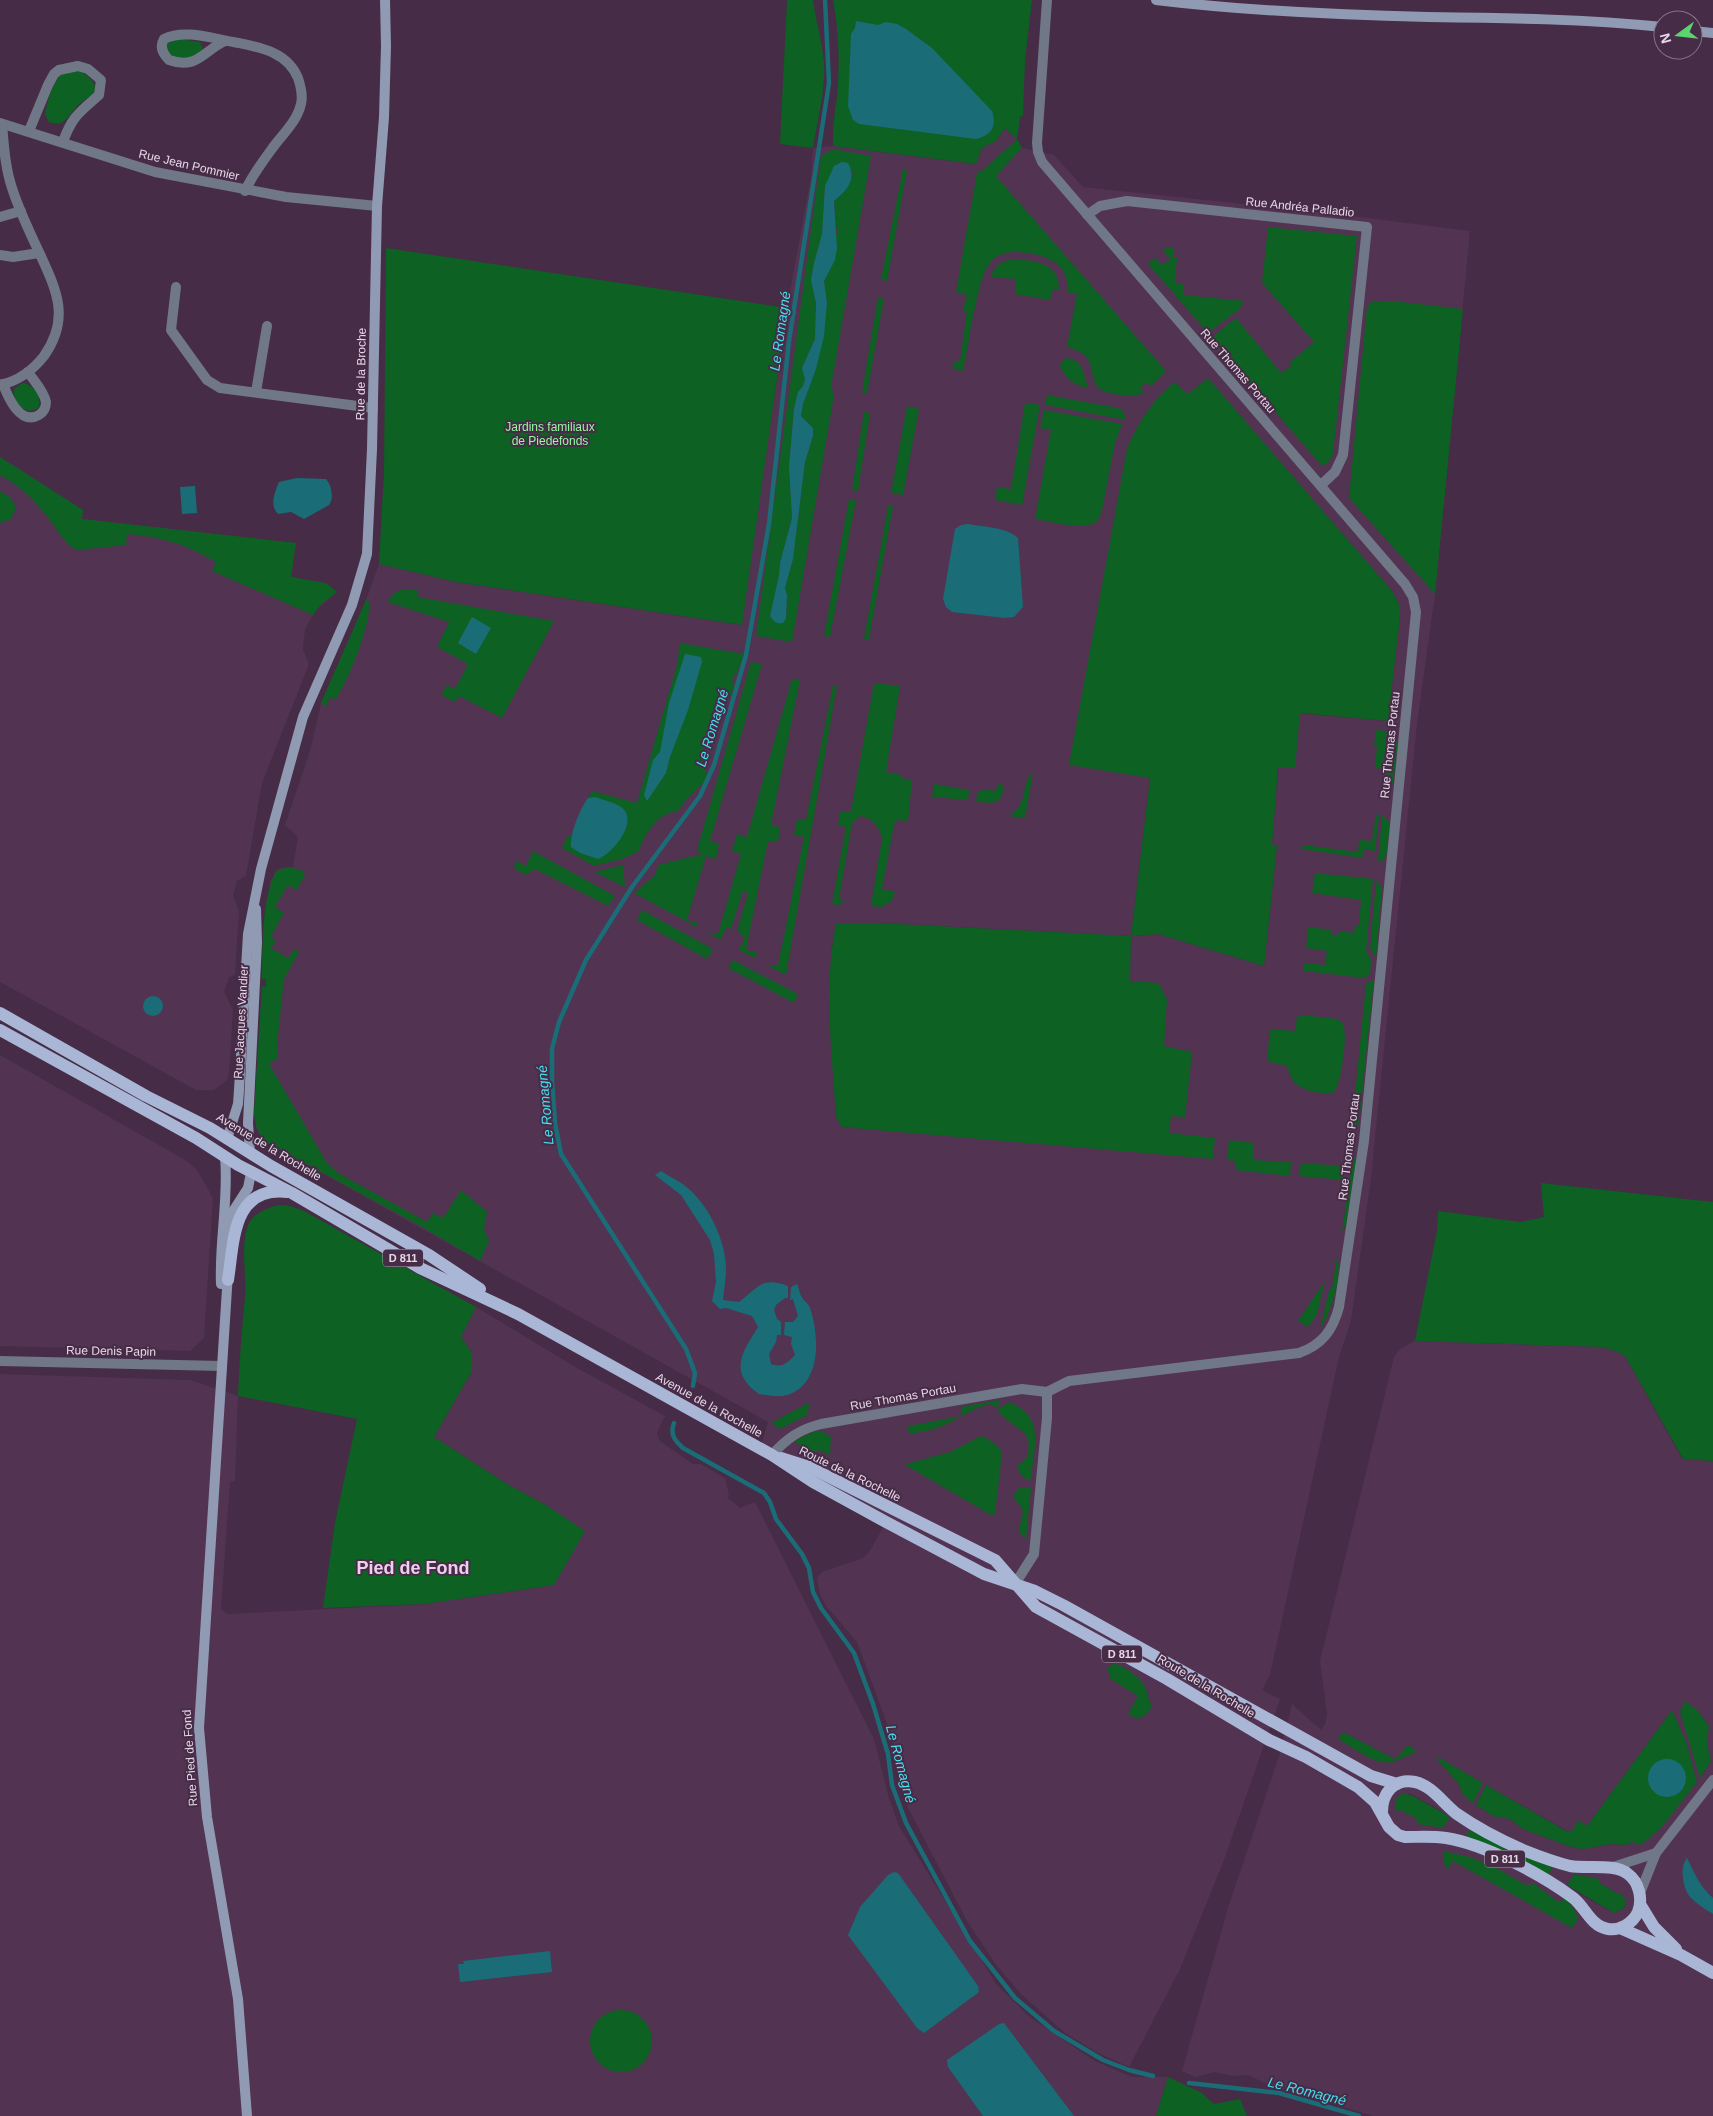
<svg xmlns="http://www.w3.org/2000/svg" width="1713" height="2116" font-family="Helvetica,sans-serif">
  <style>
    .built { fill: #523352; fill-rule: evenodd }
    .green { fill: #0d6123; fill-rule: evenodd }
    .water { fill: #1a6d77 }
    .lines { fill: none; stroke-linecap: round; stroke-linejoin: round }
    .stream { stroke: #1a6d77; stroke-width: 4.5 }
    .street { stroke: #707786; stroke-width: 10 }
    .secondary { stroke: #909bb3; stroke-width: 10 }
    .primary { stroke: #a9b6d5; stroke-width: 12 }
    .labels { text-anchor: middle; stroke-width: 4; stroke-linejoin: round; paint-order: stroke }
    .shield { fill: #462c46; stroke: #b7a4b7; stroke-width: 1 }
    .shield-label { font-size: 11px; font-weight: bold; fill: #e7d7e7 }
    .street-label { font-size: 12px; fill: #e7d7e7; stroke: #462c46 }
    .park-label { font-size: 12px; fill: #93fa9f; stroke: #462c46 }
    .water-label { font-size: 14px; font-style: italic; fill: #46dff1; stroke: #462c46 }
    .district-label { font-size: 18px; font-weight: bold; fill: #efcfee; stroke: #462c46 }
  </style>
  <rect width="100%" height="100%" fill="#462c46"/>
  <g class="built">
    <path d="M1005,128L1017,139L1022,148L1054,155L1083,187L1337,214L1470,231L1435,594L1417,724L1371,1178L1351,1321L1339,1357L1270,1675L1262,1690L1280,1699L1224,1860L1180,1969L1129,2067L1098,2053L1065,2033L1021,1994L996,1965L967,1921L908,1808L889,1729L857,1642L826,1606L820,1594L817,1578L822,1572L863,1558L870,1551L886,1522L760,1448L768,1422L270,1144L261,1137L257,1130L254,1112L262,986L266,987V979H262L263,936L270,882L276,871L280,868L293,867L298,837L285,825L310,751L321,703L366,600L379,564L456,582L741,625L787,308L811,177L813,148L833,146L976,164L982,148L996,141ZM1208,379L1392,591L1400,606V617L1388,721L1283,712L1272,845L1277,846L1264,966L1158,934L1131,936L1150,778ZM878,923L1131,936L1124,1150L842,1127L836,1117L830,1001L832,944Z"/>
    <path d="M0,457L83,510L82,519L296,543L291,577L326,583L337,592L316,610L305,629L303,649L309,664L262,783L246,876L237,881L233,896L239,911L235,974L229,978L224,992L233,1010L229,1072L227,1080L214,1090H196L0,982Z"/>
    <path d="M0,1055L187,1161L197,1170L213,1198L204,1338L190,1351L0,1346Z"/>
    <path d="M476,1307L577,1368L665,1416L657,1433L660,1441L693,1464H701L725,1478L729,1495L727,1497L740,1508L755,1502L874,1739L888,1795L899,1826L997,1985L1031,2018L1095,2061L1132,2077H1168L1156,2116H0V1374L190,1380L238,1396L235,1481L230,1482L221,1609L227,1614L424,1604L554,1585L546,1505L507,1484L434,1437L472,1371V1353L461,1337Z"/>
    <path d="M1415,1341L1603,1347L1618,1352L1625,1356L1682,1459L1713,1461V1898L1704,1890L1696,1878L1691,1867L1690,1896L1713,1914V2116H1373L1267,2084L1248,2075L1232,2076L1215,2072L1195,2077L1182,2071L1228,1908L1279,1756L1292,1704L1321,1730L1325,1724L1327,1714L1320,1661L1394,1357L1399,1350ZM1681,1708L1697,1710L1708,1724L1707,1744L1711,1761L1701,1777L1680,1712ZM1672,1710L1686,1742L1697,1782L1633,1842L1625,1845L1610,1844L1583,1849L1571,1847L1521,1828L1510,1819L1493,1816L1476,1805L1486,1785L1569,1832L1587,1826ZM1343,1732L1395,1759L1414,1749V1753L1405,1755L1394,1762H1380L1339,1739ZM1437,1759L1483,1783L1463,1795L1458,1783ZM1409,1793L1431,1805L1441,1811L1416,1818L1400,1810ZM1574,1874L1600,1883L1617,1894L1621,1893L1626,1901L1624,1908L1614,1913L1581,1895L1567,1885Z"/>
  </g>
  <g class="green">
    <path d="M787,0H813C816,21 822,41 824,62C826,90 817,120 813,148L780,144Z"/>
    <path d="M833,0H1032L1025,59L1023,116L1020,117L1017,139L1022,148L996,176L1166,371L1151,386L1146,382L1140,389L1144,393C1133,398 1108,395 1098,388C1086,366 1098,356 1067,347L1077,294L1067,292C1070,268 1054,259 1034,254C1017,251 1000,249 989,264C977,279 968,349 963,371L953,369L954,361H960L967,311H963L967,295L956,292L977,173L983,170L1017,139L1005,128L996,141L982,148L976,164L833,146C832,128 835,113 837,96C840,63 839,32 833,0Z"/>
    <path d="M179,39L200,42L203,50L189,58H174L166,50V45L172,41Z"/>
    <path d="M79,71C88,75 101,85 92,95C88,98 83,101 79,104C72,111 68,120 59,124L49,122L45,114C48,99 51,87 61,74Z"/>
    <path d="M833,149L871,156L831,387L834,395L792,642L756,636L821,156ZM853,172C851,185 844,192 834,201L837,233L824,281L827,303L816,369L803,404L801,416L809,423L813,436L805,462L793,559L785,588L787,595L786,618L770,616L779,575L780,563L792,518L789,466L794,409L798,392L803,386L805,379L802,368L815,339L816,303L811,280L814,263L822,234L825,186Z"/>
    <path d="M903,169L907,170L887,281L881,279Z"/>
    <path d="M1268,227L1357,236L1333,453L1330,461L1322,466L1211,338L1236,318L1281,373L1291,366L1290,362L1314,342L1262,283Z"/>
    <path d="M1167,247H1173V257H1177L1175,283L1183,284V295L1245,301L1241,305L1242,307L1208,333L1148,264L1155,258L1161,265L1171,259L1163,251Z"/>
    <path d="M386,248L787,308L742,625L456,582L379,564L384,473Z"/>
    <path d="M1017,259C1039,262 1059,263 1059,290L1053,289L1050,300L1015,294L1016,279L991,277C995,264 1004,259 1017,259Z"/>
    <path d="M878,297L884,298L867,393L862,392Z"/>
    <path d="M1392,301L1463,309L1435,594L1349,498L1367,307L1371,302Z"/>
    <path d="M1065,358C1083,358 1084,375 1088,388C1075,386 1064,378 1060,365Z"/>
    <path d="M1208,378L1392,591L1400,606V617L1388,721L1300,713L1295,768L1278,767L1272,845L1277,846L1264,966L1158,934L1131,936L1130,981L1159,983L1167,1000L1164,1046L1192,1052L1185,1117L1171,1116L1169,1133L1215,1138L1213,1159L842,1127L836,1117C832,1053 823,987 836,924L878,923L1131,936L1150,778L1069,765L1127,449C1138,422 1152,401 1174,382L1188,394Z"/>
    <path d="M22,383C34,384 41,396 39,407C26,418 12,402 14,389Z"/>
    <path d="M1047,395L1118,408L1123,410L1126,420L1045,405Z"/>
    <path d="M1025,403L1040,405L1022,505L995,500L997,487L1011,489Z"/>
    <path d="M907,406L919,409L903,495L891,493Z"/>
    <path d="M1044,410L1122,424L1115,443L1102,510C1101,514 1099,518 1097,521C1085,532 1050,521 1035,519L1051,430L1040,428Z"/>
    <path d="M864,412L870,413L858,491L852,490Z"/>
    <path d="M0,457L83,510L82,519L296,543L291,577L326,583L337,592L321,604L313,615L212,571L216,562C185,544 163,537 127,534L126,545L76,550C63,543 55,525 45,514C32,498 18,485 0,475Z"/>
    <path d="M0,491L11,498L16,508L11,519L0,523Z"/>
    <path d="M849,499L856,500L830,637L824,636Z"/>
    <path d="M888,506H893L869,639H864Z"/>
    <path d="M410,589L419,591L417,597L554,621L502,718L459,696L455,702L441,695L447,685L455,689L468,664L437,647L449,622L388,602C393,592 398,589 410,589Z"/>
    <path d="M366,600L369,601C372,623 348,682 335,700L330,697L326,707L321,703Z"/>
    <path d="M680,643L744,654L737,673L732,677L734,686L731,695L724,699L715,716L717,729L710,733L703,750L702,760L707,773L704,782L685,801L678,811C675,812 670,812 667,814C654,820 642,839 639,851L622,859L594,866L562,848L568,835L572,836L571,843L580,853L594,858L622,835L627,826L595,797L588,798L592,791L637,803L677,665Z"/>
    <path d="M751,662L762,664L710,841L719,844L716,859L706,856L687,920L697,923V927L634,893L655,875L658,865L703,854L697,850Z"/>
    <path d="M792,679L800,680L771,825L780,827L778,842L768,841L746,950L757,952L755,958L739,950L745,937L737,931L748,893L743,891L731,929L727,927L720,940L708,932L718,934L741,854L732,851L737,834L747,837Z"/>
    <path d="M874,683L900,686L886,772L901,775V778L912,780L908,821L897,820L894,825L882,889L895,892L892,901L881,907L871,906L882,838C879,827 873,818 860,816L852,823L839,899L845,901L838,905L832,904L846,827L838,825L840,811L851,812Z"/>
    <path d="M833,686H837L786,975L767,965H778L804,837L794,835L797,819L806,820Z"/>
    <path d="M1376,730L1387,731L1383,769L1375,768L1377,746L1374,745Z"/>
    <path d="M1390,742H1398L1393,784L1386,783Z"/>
    <path d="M1033,773L1025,818L1009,816C1030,804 1020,781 1033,773Z"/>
    <path d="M934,784L969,790L968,800L932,797Z"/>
    <path d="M998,784L1004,785L1002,795L998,801L989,803L976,801L978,791L982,792L983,789L996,791Z"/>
    <path d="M1376,814L1379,816L1375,851L1364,849L1362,858L1302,849L1303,845L1358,852L1359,840L1372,841Z"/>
    <path d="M1382,816L1385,817L1390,824L1386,857L1381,862L1378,861Z"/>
    <path d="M533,851L615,896L608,906L535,869L526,875L517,870L514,866L516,861L526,866Z"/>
    <path d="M623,865L625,887L594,872Z"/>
    <path d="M288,867L302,870L305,876L296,890L288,885L275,907L284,913L271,936L276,940L271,948L288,958L295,949L299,952L284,979L277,1045L278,1058L269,1064L327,1163L338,1173L427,1222L433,1213L443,1218L461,1190L487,1212L484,1229L489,1241L480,1261L424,1228L270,1144C258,1136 255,1126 254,1112L262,986L266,987V979H262C263,943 261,903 276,871Z"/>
    <path d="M1315,873L1373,879L1366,950L1371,960L1370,975L1364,978L1304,971V963L1325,965L1327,951L1306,948L1308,927L1332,930V935H1338L1339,931L1354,933L1355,925H1359L1361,900L1312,893Z"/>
    <path d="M1376,882L1379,883L1382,889L1376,958L1370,948Z"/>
    <path d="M642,910L713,949L707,959L637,920Z"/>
    <path d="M733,960L798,994L794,1003L728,968Z"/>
    <path d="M1374,979L1359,1123L1355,1126L1352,1125L1366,984Z"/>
    <path d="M1302,1015L1337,1019C1341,1021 1343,1024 1344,1028C1347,1040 1341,1084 1334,1092C1323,1095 1301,1091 1293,1081C1290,1077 1289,1071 1287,1066L1267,1061L1270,1029L1295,1031L1297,1017Z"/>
    <path d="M1229,1140L1254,1143V1160L1291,1162L1290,1176L1236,1170V1161L1227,1160Z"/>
    <path d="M1353,1153L1356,1162L1346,1225L1342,1232Z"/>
    <path d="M1301,1163L1345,1166L1343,1180L1299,1176Z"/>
    <path d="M1541,1183L1713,1202V1461L1683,1459L1625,1356L1618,1352L1603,1347L1415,1341L1437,1231L1438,1211L1520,1222L1544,1217Z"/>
    <path d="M279,1205L290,1206L304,1211L476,1307L461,1337L472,1353V1371L434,1437L507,1484L546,1505L585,1531L554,1585L424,1604L323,1608L335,1523L357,1419L238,1396C239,1363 242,1330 245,1297C247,1274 240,1248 248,1225C253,1213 268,1208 279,1205Z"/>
    <path d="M1337,1256C1343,1276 1331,1313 1320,1329L1329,1290L1332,1288Z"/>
    <path d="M1325,1281L1317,1314L1308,1327L1298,1321Z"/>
    <path d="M999,1400V1404L996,1408L990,1404C972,1408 957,1420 940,1427C930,1431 919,1432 909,1434L908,1426L962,1416L961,1407Z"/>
    <path d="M810,1402L807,1415L780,1429L771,1423Z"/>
    <path d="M1009,1402C1046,1417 1034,1447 1031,1479H1026L1020,1474L1017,1466L1028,1457C1028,1451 1030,1442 1027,1437C1025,1431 1003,1419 997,1410Z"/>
    <path d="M815,1431H822L831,1437L830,1455L818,1450L812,1452L795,1442L796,1440Z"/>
    <path d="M981,1436C988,1438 999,1446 1002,1453L995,1514L991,1515L907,1466L906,1464L950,1452Z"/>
    <path d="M1019,1488H1031L1026,1539L1019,1532L1023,1510L1013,1496Z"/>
    <path d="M1116,1664C1126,1667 1140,1677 1145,1687C1148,1693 1148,1700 1152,1706L1147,1714L1138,1719L1128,1714L1138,1696L1109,1678L1110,1674L1107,1669L1111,1665Z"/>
    <path d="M1685,1701L1697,1710L1709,1726L1707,1744L1711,1761L1700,1778L1680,1712Z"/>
    <path d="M1672,1710L1686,1742L1697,1782L1661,1828L1641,1845L1633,1842L1625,1845L1610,1844L1583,1849L1571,1847L1521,1828L1510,1819L1493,1816L1476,1805L1486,1785L1568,1832L1573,1830L1578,1820L1587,1826Z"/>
    <path d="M1343,1732L1395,1759L1408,1745L1414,1749L1415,1753C1406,1755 1400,1760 1392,1762C1374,1766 1353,1747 1338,1739Z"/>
    <path d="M1438,1757L1483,1783L1473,1803L1463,1795L1458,1783L1437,1759Z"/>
    <path d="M1402,1793L1413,1796L1447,1815L1449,1818L1443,1828L1418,1824L1416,1818L1400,1810L1395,1811L1396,1799Z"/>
    <path d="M1469,1830L1552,1867L1549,1875L1506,1853L1466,1838Z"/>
    <path d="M1443,1851L1470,1857L1500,1870L1526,1885L1534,1884L1560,1903L1564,1897L1575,1910L1578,1919L1572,1928L1453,1861L1447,1870L1443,1859Z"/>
    <path d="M1574,1874L1599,1879L1600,1883L1616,1893H1621L1626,1901L1624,1908L1614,1913L1567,1885Z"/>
    <circle cx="621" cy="2041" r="31"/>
    <path d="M1168,2077L1202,2093L1214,2104L1240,2099L1247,2116H1156Z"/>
  </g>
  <g class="water">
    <path d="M856,21L878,25L886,22L897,24L906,29L932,48L992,111C997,126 992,135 976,139L859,124L853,120L848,106L851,34L855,28Z"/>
    <path d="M842,162L848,163C857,180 847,190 834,201L837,248L835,260L824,281L827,303L824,336L816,369L803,404L801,416L813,428V436L805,462L793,559L785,588L787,595L786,618L783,623C776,624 774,622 770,616L779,575L780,563L792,518L789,466L794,409L798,392L803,386L805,379L802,368L815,339L816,303L811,280L814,263L822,234L825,186L834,166Z"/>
    <path d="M297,478L326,479C332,486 334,498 329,505L304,519L291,512L278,514C269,505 275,492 279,482Z"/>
    <path d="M195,486L197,513L182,514L180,487Z"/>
    <path d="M968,524C984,527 1006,527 1018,538L1023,607L1014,617L1005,618L952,612L946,607L943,599L955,529L961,525Z"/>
    <path d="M472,617L491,628L476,654L458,643Z"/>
    <path d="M685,654L701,657L702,662L688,710L670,757L666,773L647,801L644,795L653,760L660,752L669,703Z"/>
    <path d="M595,797C603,800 614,802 621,807C640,820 613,854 598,859L580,853L571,847C570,833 580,809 588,798Z"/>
    <circle cx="153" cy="1006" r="10"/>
    <path d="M661,1171C670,1177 682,1182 690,1190C710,1208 726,1242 726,1269C726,1279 724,1290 723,1300L739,1302C758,1288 761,1276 788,1286V1298H785L776,1305L774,1310L777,1319L781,1322V1335H777L776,1342L769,1354L771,1364C783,1368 787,1363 795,1355L791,1344L792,1337L784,1335L785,1322H793L798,1316L793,1299L790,1300L791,1287L797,1284C799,1289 800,1295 803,1299C805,1302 809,1304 810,1308C819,1335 822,1381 790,1394C781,1398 768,1395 759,1394C728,1372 742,1353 758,1327L752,1316L726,1308L720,1309L712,1301L716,1282L714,1254L710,1240L681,1195L655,1175Z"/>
    <circle cx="1667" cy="1778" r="19"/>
    <path d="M1687,1858C1695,1874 1700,1887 1713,1898V1914C1706,1910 1696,1903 1690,1897C1683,1888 1679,1867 1687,1858Z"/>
    <path d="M894,1872L898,1873L978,1986L979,1992L924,2033L917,2028L848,1935L860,1907L888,1875Z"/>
    <path d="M550,1951L552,1972L460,1982L458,1964H464L463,1961Z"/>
    <path d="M1004,2023L1074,2116H983L948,2067L947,2060L999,2024Z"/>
  </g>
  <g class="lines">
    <g class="stream">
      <path d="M693,1386L695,1373L686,1349L561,1154L555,1123L552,1081V1049L559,1022L586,960L632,887L700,796L714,765L746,655L769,524L789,341L829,83L825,0"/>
      <path d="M674,1423C670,1434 674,1440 683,1448L764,1493L770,1502L776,1519L802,1554L809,1568L813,1592L821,1608L854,1653L873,1704L888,1754L892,1785L906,1823L970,1941L1015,1998L1054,2031L1103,2060L1129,2070L1153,2076"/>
      <path d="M1189,2083L1279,2093L1359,2116"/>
    </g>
    <g class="street">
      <path d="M225,41C203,51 197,70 169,60C163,54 159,47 164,39C186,28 216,40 239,43C263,48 288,53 298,78C301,87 303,96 301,104C297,121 284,133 274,146C263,161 253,174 245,191"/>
      <path d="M0,123L155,172L286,197L377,206"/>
      <path d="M29,131L48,85L54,74L59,70L78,66L88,69L101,80L99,95C80,112 72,116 63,142"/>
      <path d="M1087,215L1100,206L1127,201L1367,227L1343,455L1335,472L1321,485"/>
      <path d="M0,217L21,211"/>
      <path d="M0,255L13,257L39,253"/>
      <path d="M176,287L171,330L207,380L220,388L373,408"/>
      <path d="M3,384C8,397 20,426 39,415C44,412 46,408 46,402C44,391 34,381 28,372"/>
      <path d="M0,385C18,381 33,370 44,356C71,318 56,289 39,252C29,231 19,210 12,188C5,167 4,146 2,124"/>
      <path d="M256,392L267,326"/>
      <path d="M0,1361L222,1366"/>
      <path d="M772,1455C786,1439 800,1429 821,1424L1022,1389L1047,1392L1069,1381L1299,1353C1322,1345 1333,1330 1339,1307L1364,1141L1416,612L1413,597L1405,584L1042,162L1038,152L1037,143L1047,0"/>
      <path d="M1015,1584L1034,1554L1047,1418V1392"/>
      <path d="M1613,1867L1656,1853"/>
      <path d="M1640,1893L1656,1853L1713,1780"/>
    </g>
    <g class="secondary">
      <path d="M1156,0C1247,11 1337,15 1428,17C1507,18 1585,19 1663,27"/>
      <path d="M1693,31L1713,33"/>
      <path d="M227,1139L238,1104L239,1090L248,934L261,869L303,717L352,605L367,554L372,449L377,206L384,117L386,46L385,0"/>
      <path d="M250,1153L248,1123L257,942L256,909"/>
      <path d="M228,1246L229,1222L232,1213L248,1188L251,1173"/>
      <path d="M228,1273L199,1728L207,1817L238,1999L247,2116"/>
      <path d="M221,1284C219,1242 229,1199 225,1157"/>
    </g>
    <g class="primary">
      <path d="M0,1013L146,1096L210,1128L271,1166L429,1255L480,1289"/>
      <path d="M0,1030L196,1138L238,1165L292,1193L420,1268L518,1314L772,1455L813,1482L886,1522L984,1574L1035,1591L1063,1605L1371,1776L1397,1784"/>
      <path d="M228,1280C234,1242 232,1186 287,1192"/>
      <path d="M781,1458L809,1467L995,1560L1036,1607L1167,1679L1269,1740L1306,1757L1358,1787L1375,1802L1389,1827L1398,1835L1405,1837C1419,1837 1433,1836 1446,1838C1484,1844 1541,1874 1572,1897C1585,1906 1590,1926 1608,1929C1620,1931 1633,1923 1638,1912C1643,1899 1639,1882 1628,1874C1615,1863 1587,1869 1570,1866C1554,1862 1538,1856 1523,1850C1500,1840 1477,1828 1457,1814C1444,1804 1431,1785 1415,1782C1394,1778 1382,1793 1382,1812"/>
      <path d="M1640,1904L1654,1927L1676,1949"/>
      <path d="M1620,1928L1681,1955L1713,1973"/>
    </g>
  </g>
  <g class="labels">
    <g class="shield">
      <rect x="383" y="1249.5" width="40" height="17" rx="4"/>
      <rect x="1102" y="1645.5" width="40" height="17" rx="4"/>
      <rect x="1485" y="1850.5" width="40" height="17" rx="4"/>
    </g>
    <g class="shield-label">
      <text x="403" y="1262">D 811</text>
      <text x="1122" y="1658">D 811</text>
      <text x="1505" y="1863">D 811</text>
    </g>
    <g class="street-label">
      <text transform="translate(189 165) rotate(13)" y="4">Rue Jean Pommier</text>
      <text transform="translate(1300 207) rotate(6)" y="4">Rue Andréa Palladio</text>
      <text transform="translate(1238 371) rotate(49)" y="4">Rue Thomas Portau</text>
      <text transform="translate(361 374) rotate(-89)" y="4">Rue de la Broche</text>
      <text transform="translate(1390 745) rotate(-84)" y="4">Rue Thomas Portau</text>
      <text transform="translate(241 1022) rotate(-87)" y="4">Rue Jacques Vandier</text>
      <text transform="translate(269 1147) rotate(31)" y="4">Avenue de la Rochelle</text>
      <text transform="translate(1349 1147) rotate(-83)" y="4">Rue Thomas Portau</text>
      <text transform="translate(111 1351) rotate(1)" y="4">Rue Denis Papin</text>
      <text transform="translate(903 1397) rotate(-10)" y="4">Rue Thomas Portau</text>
      <text transform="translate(709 1405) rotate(29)" y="4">Avenue de la Rochelle</text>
      <text transform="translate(850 1474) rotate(26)" y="4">Route de la Rochelle</text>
      <text transform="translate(1206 1686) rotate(31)" y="4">Route de la Rochelle</text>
      <text transform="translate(190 1758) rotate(-94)" y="4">Rue Pied de Fond</text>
    </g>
    <g class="park-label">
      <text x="550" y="431">Jardins familiaux<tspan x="550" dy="14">de Piedefonds</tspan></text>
    </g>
    <g class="water-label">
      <text transform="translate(780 331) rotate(-82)" y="5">Le Romagné</text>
      <text transform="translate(712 728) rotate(-73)" y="5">Le Romagné</text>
      <text transform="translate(545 1105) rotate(-95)" y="5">Le Romagné</text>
      <text transform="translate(901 1764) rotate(75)" y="5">Le Romagné</text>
      <text transform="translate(1307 2091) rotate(14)" y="5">Le Romagné</text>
    </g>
    <g class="district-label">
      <text x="413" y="1574">Pied de Fond</text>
    </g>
  </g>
  <g transform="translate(1678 35) rotate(255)"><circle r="24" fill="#462c46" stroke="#867086"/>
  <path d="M0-4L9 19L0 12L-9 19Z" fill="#5ad56e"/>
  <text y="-8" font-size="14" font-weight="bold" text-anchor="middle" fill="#e7d7e7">N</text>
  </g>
</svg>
